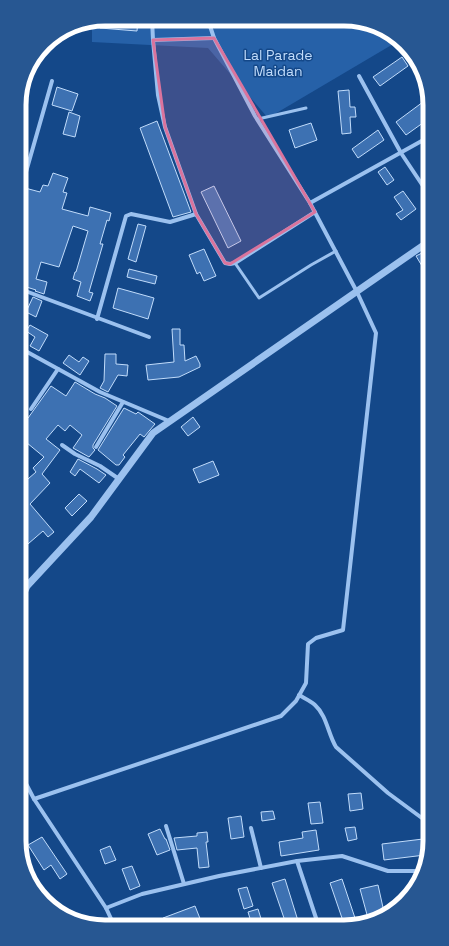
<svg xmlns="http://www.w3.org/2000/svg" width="449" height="946" font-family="'Space Grotesk',sans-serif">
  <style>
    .green { fill: #2661a8 }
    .building { fill: #3d71b2; stroke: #c1dcfb }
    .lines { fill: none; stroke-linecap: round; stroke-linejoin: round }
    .service { stroke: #9bc1ef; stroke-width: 3 }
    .minor { stroke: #9bc1ef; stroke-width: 4 }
    .tertiary { stroke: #9bc1ef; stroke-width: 7 }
    .marked { fill: #da749d; fill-opacity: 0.2; stroke: #da749d; stroke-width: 3; stroke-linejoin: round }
    .labels { text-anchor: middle; stroke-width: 3; stroke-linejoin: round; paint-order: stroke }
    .park-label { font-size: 14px; fill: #c1dcfb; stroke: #144889 }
    .rim { fill: none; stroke: #fff; stroke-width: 5 }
  </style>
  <rect width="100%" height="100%" fill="#144889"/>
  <path class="green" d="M105,19L360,21L400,40L268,118L208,48L92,42V22Z"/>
  <g class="building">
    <path d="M105,19H138L137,31L100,28L101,20Z"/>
    <path d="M402,57L408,66L380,86L373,77Z"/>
    <path d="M57,87L78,94L72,111L52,105Z"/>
    <path d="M349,90L350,107H355L356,117H350L351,133L342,134L338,91Z"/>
    <path d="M427,99V120L406,135L396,122Z"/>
    <path d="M69,112L80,116L75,137L63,134Z"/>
    <path d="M157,121L191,212L173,217L140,128Z"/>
    <path d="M311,123L317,140L295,148L289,130Z"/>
    <path d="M378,130L384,140L358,158L352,149Z"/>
    <path d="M385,167L394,180L387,185L378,172Z"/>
    <path d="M53,173L68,178L63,192L67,193L62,209L88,216L90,207L111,213L109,221L107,220L100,244H103L89,292L93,293L90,301L77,296L81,282L73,279L75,272H76L88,231L73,226L59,267L41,262L36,279L47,282L44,294L35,291L36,290L20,285V205L25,188L40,192L43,185L48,186Z"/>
    <path d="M214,186L241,241L228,248L201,192Z"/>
    <path d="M403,191L416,209L401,220L396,214L403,210L394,197Z"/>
    <path d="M138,224L146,226L136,262L128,259Z"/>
    <path d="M204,249L216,276L204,281L200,272L197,274L189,255Z"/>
    <path d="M428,250V276L416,256Z"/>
    <path d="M129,269L157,276L155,284L127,277Z"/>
    <path d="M118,288L154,298L148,319L113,308Z"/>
    <path d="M33,297L42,301L36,317L26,312Z"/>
    <path d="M30,325L48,335L39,351L30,346L35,337L26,331Z"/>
    <path d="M172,329H180V345H184L185,361L196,356L200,364V367L179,377L148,380L146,365L174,362Z"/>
    <path d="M105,354H116V364L128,365L127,376L118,375L108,392L100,388L104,381Z"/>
    <path d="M69,355L79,362L83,357L89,361L80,375L63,363Z"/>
    <path d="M75,382L95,394L105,398L117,406L93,445V448L95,450L89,457L73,448L82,435L70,425L65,431L58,425L46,439L60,450L42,474L50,483L30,504L54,532L48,537L43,531L21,550V485L36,472L33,468L44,457L21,438V413L28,418L51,386L66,396Z"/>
    <path d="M124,408L136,414L138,412L155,424L144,437L140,434L123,455L125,457L119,465H116L98,450Z"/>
    <path d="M193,417L200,427L188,436L181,427Z"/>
    <path d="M78,459L97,469L106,475L99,483L80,469L75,476L70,472Z"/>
    <path d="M213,461L219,475L199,483L193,469Z"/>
    <path d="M79,494L87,501L72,516L65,508Z"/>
    <path d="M361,793L363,809L350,811L348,794Z"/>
    <path d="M320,802L323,823L311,824L308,803Z"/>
    <path d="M273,811L275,819L262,821L261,812Z"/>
    <path d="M241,816L244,837L231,839L228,818Z"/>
    <path d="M355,827L357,839L348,841L345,828Z"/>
    <path d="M160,829L165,839H166L170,850L157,855L148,834Z"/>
    <path d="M316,830L319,850L281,856L279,842L303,838L302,832Z"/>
    <path d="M207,832L208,842H206L209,867L199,868L197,848L177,850L174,838L197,836V833Z"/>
    <path d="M42,837L67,874L60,879L51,865L44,870L28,845Z"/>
    <path d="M423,839L425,855L384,860L382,844Z"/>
    <path d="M110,846L116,860L105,864L100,850Z"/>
    <path d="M132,866L140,886L130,890L122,869Z"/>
    <path d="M285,879L299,924H286L272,883Z"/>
    <path d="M342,879L357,924H344L330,883Z"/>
    <path d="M378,885L384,912L369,922L360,889Z"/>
    <path d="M247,887L253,906L244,909L238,889Z"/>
    <path d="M195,906L201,921L192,925H165L163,918Z"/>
    <path d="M258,909L263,925H252L248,912Z"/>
  </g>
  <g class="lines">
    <g class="service">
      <path d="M258,119L306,108"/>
      <path d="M235,263L259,298L311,265L336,251"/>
    </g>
    <g class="minor">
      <path d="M152,19L153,40L158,95L165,127L196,214L225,263L230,264L235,263L315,212"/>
      <path d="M153,40L214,38"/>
      <path d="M359,76L401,153L427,192"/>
      <path d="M20,193L52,81"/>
      <path d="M310,203L427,138"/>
      <path d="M20,289L149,337"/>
      <path d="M97,319L126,216L131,214L170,222L196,214"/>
      <path d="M20,348L100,392L169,421"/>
      <path d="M31,409L58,369"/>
      <path d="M62,445L75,454L100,466L119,479"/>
      <path d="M96,447L123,402"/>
      <path d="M21,637L26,592"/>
      <path d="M299,695C304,698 311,701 315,705C327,716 328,734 336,747L388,793L430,824"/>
      <path d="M22,776L34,799L106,908L114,925"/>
      <path d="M34,799L281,716L296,701L306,683L308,644L316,638L343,630L376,333L357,292L310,203L255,116L214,38L208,20"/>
      <path d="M166,826L184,884"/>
      <path d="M251,828L261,868"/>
      <path d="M297,861L318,924"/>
      <path d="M106,908L142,894L219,876L297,861L342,856L388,871H420"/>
    </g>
    <path class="tertiary" d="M21,599L27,586L91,517L153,433L428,242"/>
  </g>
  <path class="marked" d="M214,38L315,212L230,264L225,263L196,214L165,127L153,40Z"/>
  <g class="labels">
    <g class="park-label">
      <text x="278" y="60">Lal Parade<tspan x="278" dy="16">Maidan</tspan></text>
    </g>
  </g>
  <path d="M0 0H449V946H0ZM105 26H344A79 79 0 0 1 423 105V841A79 79 0 0 1 344 920H105A79 79 0 0 1 26 841V105A79 79 0 0 1 105 26Z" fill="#275792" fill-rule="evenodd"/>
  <path class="rim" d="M105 26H344A79 79 0 0 1 423 105V841A79 79 0 0 1 344 920H105A79 79 0 0 1 26 841V105A79 79 0 0 1 105 26Z"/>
</svg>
